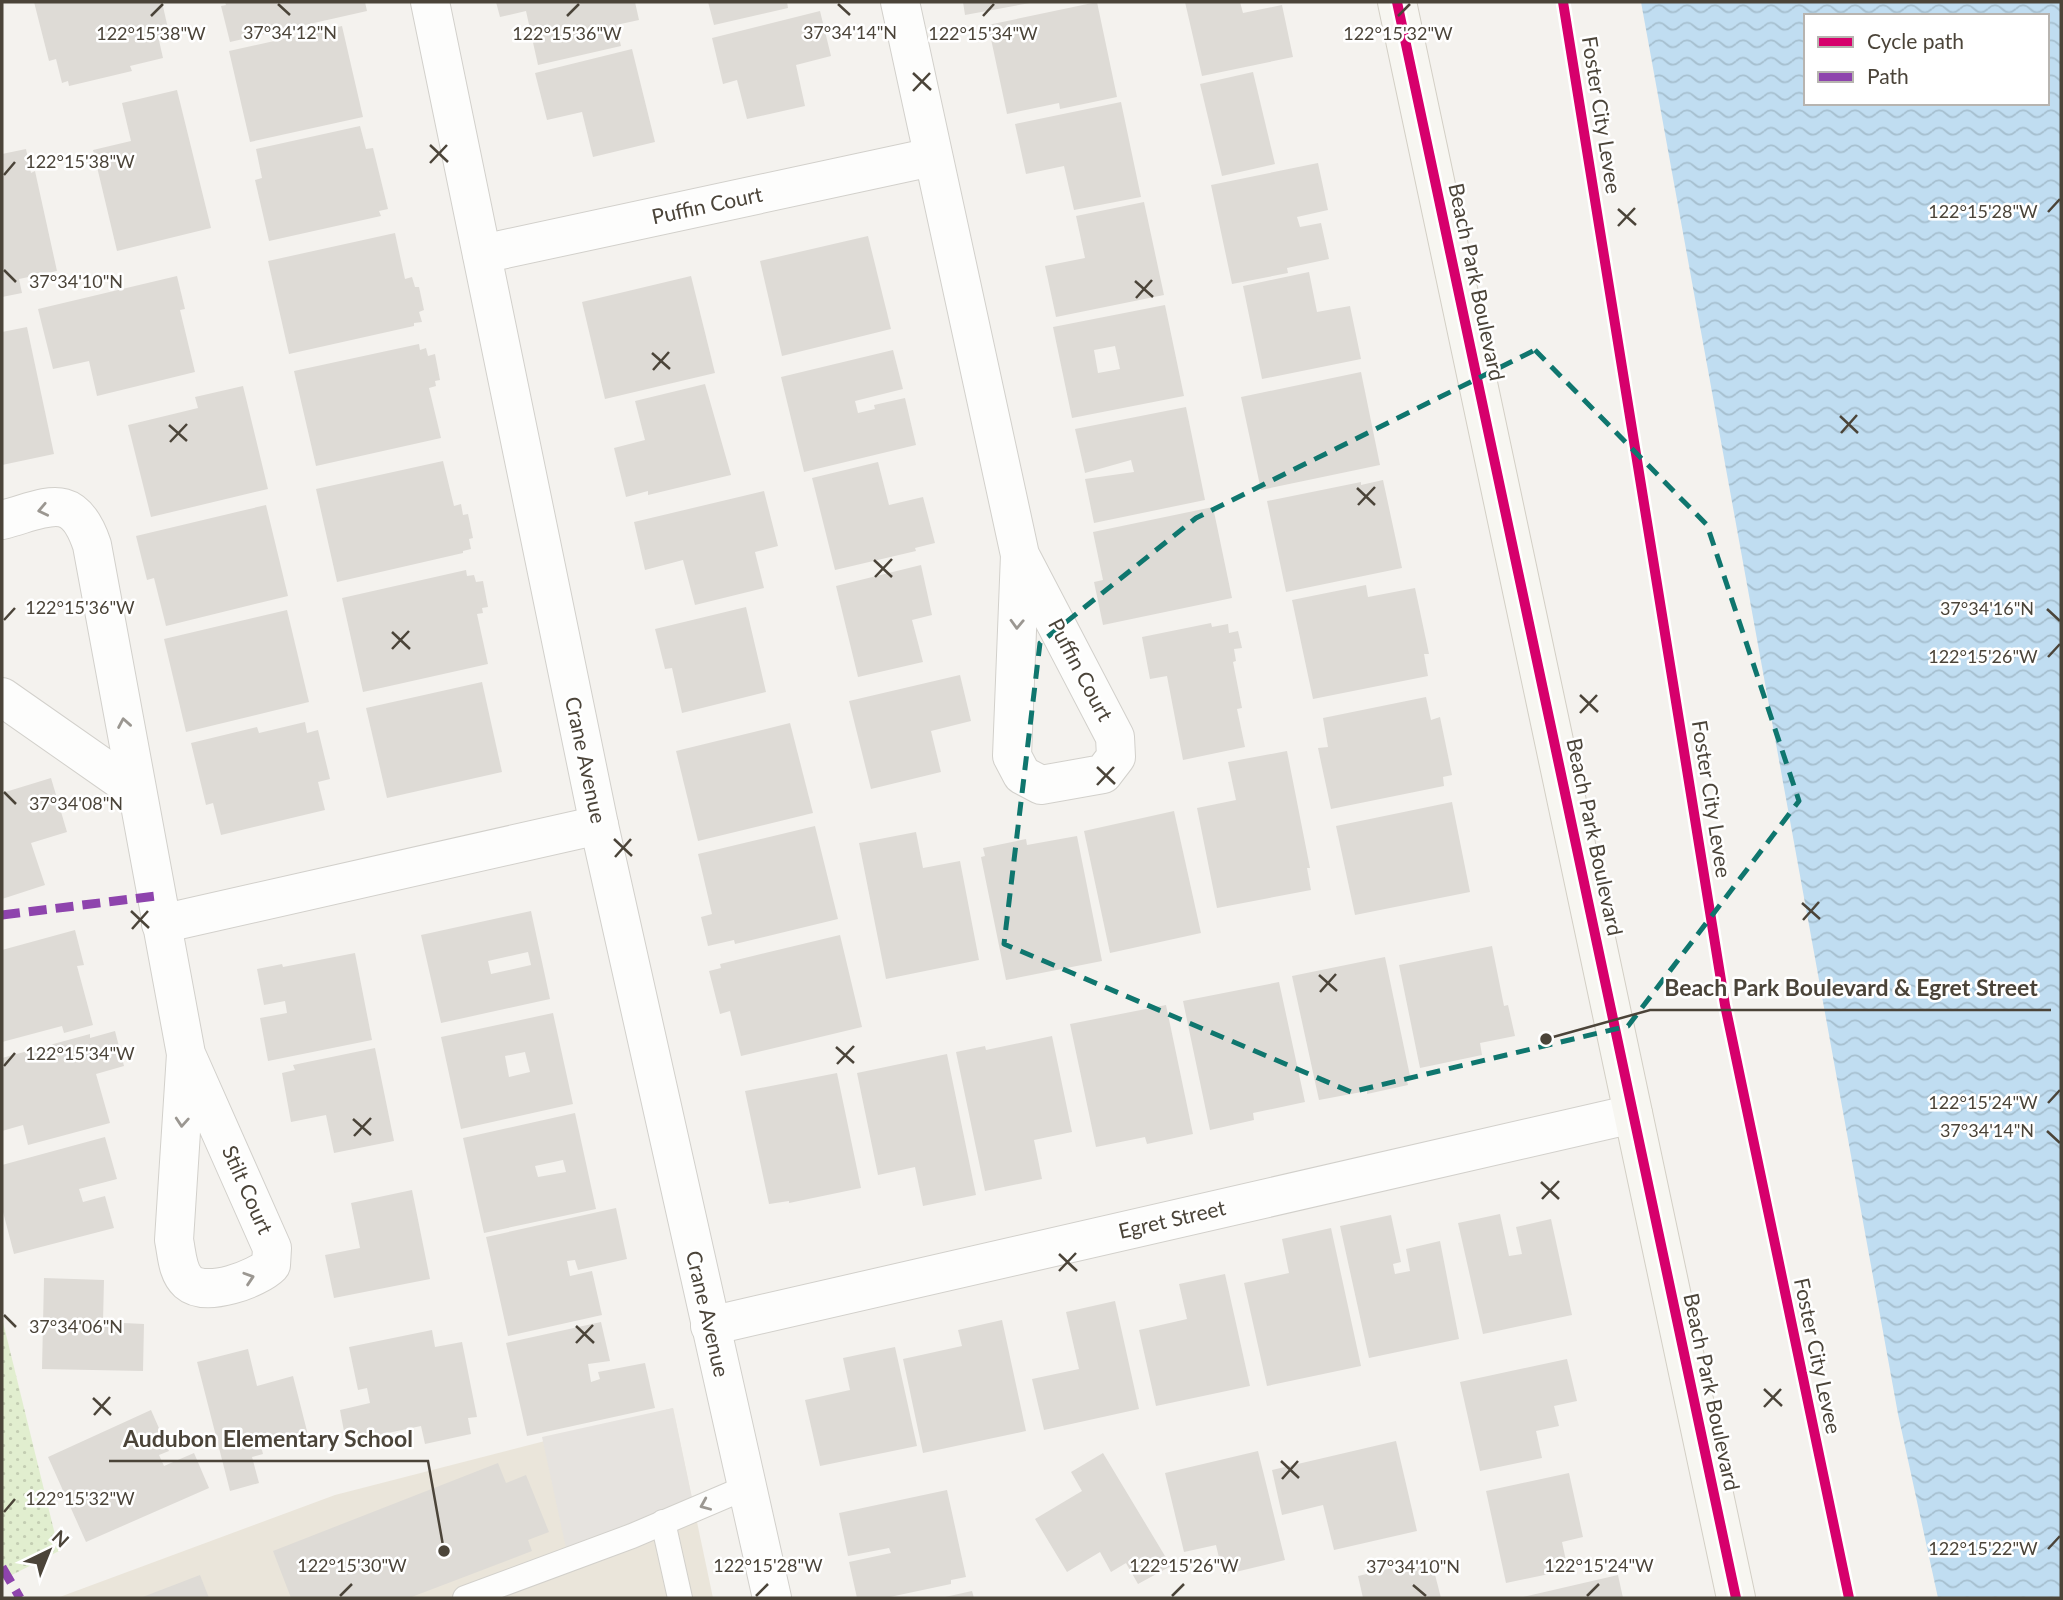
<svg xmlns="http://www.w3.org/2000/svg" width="2063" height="1600" font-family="Lato,sans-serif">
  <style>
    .education { fill: #eae5da }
    .grass { fill: url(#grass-dots) }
    .parking { fill: #e6e3df }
    .water { fill: url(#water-waves); fill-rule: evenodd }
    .building { fill: #dedbd6; fill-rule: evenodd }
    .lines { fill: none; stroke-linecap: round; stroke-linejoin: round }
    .lane-casing { stroke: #d2d0cb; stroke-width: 26 }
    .street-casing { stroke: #d2d0cb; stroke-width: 40 }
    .secondary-casing { stroke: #d3cfc5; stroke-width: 40 }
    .lane { stroke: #fdfdfc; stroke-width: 24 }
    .street { stroke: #fdfdfc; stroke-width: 38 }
    .secondary { stroke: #f7f6f1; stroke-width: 38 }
    .quiet { stroke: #8e44ad; stroke-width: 9; stroke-dasharray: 18 9; stroke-linecap: butt }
    .cycleway-casing { stroke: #fff; stroke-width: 15 }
    .cycleway { stroke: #d6006c; stroke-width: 10 }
    .oneway { stroke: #9b9791 }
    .marked { fill: none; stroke: #0f766e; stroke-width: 5; stroke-dasharray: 14 9; stroke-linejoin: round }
    .ticks { fill: none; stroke: #4b4439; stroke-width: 2.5 }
    .labels { text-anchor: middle; stroke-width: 5; stroke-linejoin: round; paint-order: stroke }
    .street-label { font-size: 21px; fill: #4b4439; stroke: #fff }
    .ticks-label { font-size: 18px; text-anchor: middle; fill: #4b4439; stroke: #fff; stroke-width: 5; stroke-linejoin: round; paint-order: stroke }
    .leader { fill: none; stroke: #4b4439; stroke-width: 2.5 }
    .callout-dot { fill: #4b4439; stroke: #fff; stroke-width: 2.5 }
    .callout-label { font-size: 23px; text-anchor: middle; font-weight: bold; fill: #4b4439; stroke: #fff; stroke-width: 5; stroke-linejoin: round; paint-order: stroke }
  </style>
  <defs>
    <pattern id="grass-dots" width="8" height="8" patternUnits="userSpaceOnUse" patternTransform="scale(1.75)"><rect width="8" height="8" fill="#e1eecf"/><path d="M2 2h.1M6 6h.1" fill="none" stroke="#c3cdb2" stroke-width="1.8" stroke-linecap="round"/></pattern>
    <pattern id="water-waves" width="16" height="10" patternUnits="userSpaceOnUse" patternTransform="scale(1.75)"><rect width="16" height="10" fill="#c0ddf1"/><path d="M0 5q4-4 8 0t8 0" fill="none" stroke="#a6bfcf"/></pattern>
  </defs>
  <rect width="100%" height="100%" fill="#f4f2ee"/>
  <path class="education" d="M673,1408L713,1598H57L335,1495Z"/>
  <path class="grass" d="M2,1318L59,1551L2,1580Z"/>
  <path class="parking" d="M673,1408L693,1503L566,1548L542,1437Z"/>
  <path class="water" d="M1641,2H2061V1598H1938L1898,1414ZM1806,16H2047V103H1806Z"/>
  <g class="building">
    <path d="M34,2H162L169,33L158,36L163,58L130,66L132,71L69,86L68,81L62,83L56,59L49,61Z"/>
    <path d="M225,2H365L367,11L230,42L221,6L226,5Z"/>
    <path d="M496,2H635L639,20L616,25L621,46L538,65L526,11L500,17Z"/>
    <path d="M708,2H787L788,8L714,25Z"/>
    <path d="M963,2H1030V3L965,15Z"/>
    <path d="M1097,2L1117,97L1060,109L1059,103L1007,114L988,25Z"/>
    <path d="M1185,2H1240L1243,13L1282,5L1293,57L1202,76Z"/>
    <path d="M820,11L831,56L796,65L805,106L747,119L737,80L723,84L712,38Z"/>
    <path d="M342,26L363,117L250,142L229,51Z"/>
    <path d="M632,49L655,142L593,157L582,112L547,120L535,73Z"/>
    <path d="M1253,72L1275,164L1222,176L1200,84Z"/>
    <path d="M177,90L211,228L117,251L93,150L131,141L122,103Z"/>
    <path d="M1121,102L1141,197L1074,210L1064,166L1026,174L1015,124Z"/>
    <path d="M360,126L366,149L373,148L388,209L379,211L381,216L269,241L255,180L262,178L256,149Z"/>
    <path d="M26,149L31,173L35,171L57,271L19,279L22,293L2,297V154Z"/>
    <path d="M1318,163L1328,210L1297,217L1300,227L1321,223L1329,259L1287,268L1288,273L1232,284L1211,185Z"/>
    <path d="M1144,202L1164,295L1056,317L1045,266L1085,258L1076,216Z"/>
    <path d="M395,233L405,279L412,277L415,287H419L424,310L419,312L422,322L414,323V326L289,354L268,261Z"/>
    <path d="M868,236L891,329L782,356L760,261Z"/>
    <path d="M1309,272L1317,312L1350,306L1361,359L1262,379L1243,286Z"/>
    <path d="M177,276L185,309L180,310L195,372L97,396L89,361L53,369L38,309Z"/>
    <path d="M691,276L715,373L605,399L582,302Z"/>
    <path d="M1165,305L1184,396L1072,418L1053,327ZM1115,346L1120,369L1098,373L1094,350Z"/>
    <path d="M27,327L54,454L2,465V332Z"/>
    <path d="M419,344L420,350L426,348L428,356L435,354L440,380L435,381L436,386L429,388L441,438L316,466L294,371Z"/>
    <path d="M893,350L903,389L855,401L858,413L875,409L874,405L905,398L916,445L804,472L781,377Z"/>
    <path d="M1361,372L1380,465L1261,490L1241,397Z"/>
    <path d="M705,384L731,475L648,495V491L626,497L614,448L645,440L635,401Z"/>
    <path d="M243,386L268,489L151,517L128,425L198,408L195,397Z"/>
    <path d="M1186,407L1205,500L1094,523L1085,479L1134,472L1131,460L1085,473L1075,429Z"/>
    <path d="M443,461L454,506L461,504L463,515L468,514L473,538L469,539L471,549L463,551V553L337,582L316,489Z"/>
    <path d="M878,462L889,505L923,497L935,543L915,548L916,551L835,570L812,478Z"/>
    <path d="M1383,480L1402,568L1286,592L1267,501L1361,482V485Z"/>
    <path d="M764,491L778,546L755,552L764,588L695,605L683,560L645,570L634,522Z"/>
    <path d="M266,505L288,596L166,626L154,578L147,580L136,536Z"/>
    <path d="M1213,507L1232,598L1103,625L1094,582L1103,580L1093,532Z"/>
    <path d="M921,565L932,615L912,620L923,662L858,677L836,586Z"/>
    <path d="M466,570L467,576L474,575L476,582L483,581L488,607L482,608L483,613L477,614L488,664L363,692L342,598Z"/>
    <path d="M1366,585L1368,597L1415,588L1429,654H1424L1428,676L1313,699L1292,600Z"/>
    <path d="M746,607L766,692L682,713L672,668L665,669L655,629Z"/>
    <path d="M287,610L309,702L186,732L164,639Z"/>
    <path d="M1211,623L1212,627L1228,624L1229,633L1238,631L1242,648L1234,649L1236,661L1233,662L1242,708L1237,709L1245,747L1183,760L1167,676L1150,679L1142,637Z"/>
    <path d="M960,675L971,721L931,731L941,772L871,789L849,701Z"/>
    <path d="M482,682L502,772L387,798L366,708Z"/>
    <path d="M1426,697L1431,720L1440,717L1452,775L1443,777L1444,786L1331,809L1318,748L1328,747L1323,718Z"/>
    <path d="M305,722L307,733L318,730L330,779L318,782L325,810L221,835L213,803L206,805L191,743L257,727L259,733Z"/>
    <path d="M790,723L813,813L698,841L676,751Z"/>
    <path d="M1287,751L1310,868H1307L1311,890L1217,908L1197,808L1236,800L1228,762Z"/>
    <path d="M51,778L67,832L31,843L45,885L2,899V793Z"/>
    <path d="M1452,802L1470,892L1355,915L1336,826Z"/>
    <path d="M1174,811L1201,933L1110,953L1084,831Z"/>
    <path d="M815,826L838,919L735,944L734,940L708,946L701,917L712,914L698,854Z"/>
    <path d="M916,832L923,868L960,861L979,960L886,979L859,843Z"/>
    <path d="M1077,836L1102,961L1006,980L981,857L985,856L983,848L1026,839L1027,845Z"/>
    <path d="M531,911L550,999L441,1023L421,935ZM528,952L531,965L491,974L488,961Z"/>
    <path d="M75,930L84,965L77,966L93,1025L64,1033L62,1026L2,1042V950Z"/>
    <path d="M840,935L862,1027L741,1056L730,1011L720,1014L709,971L721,968L720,964Z"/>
    <path d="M1492,946L1504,1006L1508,1005L1515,1036L1480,1043L1482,1055L1420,1068L1399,965Z"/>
    <path d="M355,953L372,1040L268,1061L260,1018L287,1013L285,1001L264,1005L257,969L282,964L283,967Z"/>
    <path d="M1385,957L1410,1076L1406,1077L1408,1085L1367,1094V1091L1319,1100L1292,976Z"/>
    <path d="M1279,982L1305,1102L1253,1113L1254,1120L1210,1130L1183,1001Z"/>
    <path d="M1166,1005L1193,1134L1147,1144L1145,1137L1096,1147L1070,1024Z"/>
    <path d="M553,1013L573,1104L461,1129L441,1037ZM525,1052L530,1072L509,1077L505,1056Z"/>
    <path d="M115,1031L124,1066L96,1074L110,1123L28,1145L23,1125L2,1131V1058L90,1034V1038Z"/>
    <path d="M1052,1036L1072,1132L1034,1140L1042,1179L985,1191L956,1052L985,1046L986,1050Z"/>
    <path d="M375,1048L394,1141L334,1153L326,1115L291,1122L282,1073L295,1070L293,1065Z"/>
    <path d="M947,1054L976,1195L923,1206L915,1167L878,1175L857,1073Z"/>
    <path d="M837,1073L861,1188L789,1203V1201L769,1204L745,1091Z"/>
    <path d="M575,1113L596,1209L484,1233L463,1138ZM563,1160L566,1172L538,1177L535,1166Z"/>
    <path d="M105,1137L117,1179L79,1189L83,1202L105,1196L114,1228L14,1254L2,1208V1165Z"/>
    <path d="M412,1190L430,1279L334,1298L325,1255L360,1248L351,1203Z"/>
    <path d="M616,1208L627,1259L578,1270L575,1260L567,1261L570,1276L592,1271L602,1315L508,1336L486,1237Z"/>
    <path d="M1500,1214L1509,1256L1522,1254L1516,1227L1551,1219L1572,1315L1483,1334L1458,1223Z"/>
    <path d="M1391,1215L1401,1262L1393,1264L1395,1274L1410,1271L1406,1249L1440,1241L1459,1339L1369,1358L1340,1226Z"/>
    <path d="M1331,1228L1361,1366L1267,1386L1244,1283L1289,1273L1282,1239Z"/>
    <path d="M1225,1274L1250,1386L1156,1406L1139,1330L1187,1319L1179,1284Z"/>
    <path d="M44,1278L104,1280L103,1322L144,1324L143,1371L42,1369Z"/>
    <path d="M1115,1301L1139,1409L1044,1430L1032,1379L1079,1369L1066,1312Z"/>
    <path d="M1002,1320L1026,1431L923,1453L903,1359L962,1346L958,1330Z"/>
    <path d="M601,1322L610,1361L588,1364L591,1382L600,1379L598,1372L645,1363L655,1408L527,1436L506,1343Z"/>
    <path d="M432,1330L435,1347L462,1342L477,1417L468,1418L471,1434L425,1444L421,1426L346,1442L340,1410L370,1403L367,1388L358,1390L349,1347Z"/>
    <path d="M895,1347L917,1446L820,1466L805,1400L850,1390L843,1358Z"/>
    <path d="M248,1349L257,1386L293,1376L308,1435L261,1446L263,1454L252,1457L259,1483L230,1491L197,1362Z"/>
    <path d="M1567,1359L1577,1401L1554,1406L1559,1426L1536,1431L1542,1458L1480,1471L1460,1382Z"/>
    <path d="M151,1410L169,1451L159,1455L164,1466L194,1453L209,1488L86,1542L48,1457Z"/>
    <path d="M1396,1441L1417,1531L1334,1550L1323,1505L1282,1515L1272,1470Z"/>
    <path d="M1258,1451L1285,1560L1223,1575L1216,1545L1184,1552L1165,1473Z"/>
    <path d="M1103,1453L1171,1566L1138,1584L1126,1563L1111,1572L1100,1552L1067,1572L1035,1519L1082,1491L1071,1472Z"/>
    <path d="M498,1463L506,1483L526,1475L549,1532L528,1540L532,1551L409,1598H291L273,1551Z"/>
    <path d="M1569,1473L1583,1537L1562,1542L1568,1570L1506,1583L1486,1491Z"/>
    <path d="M947,1490L966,1577L951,1580V1584L885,1598H857L849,1562L891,1553L889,1548L848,1556L839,1513Z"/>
    <path d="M1431,1559L1441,1598H1363L1358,1576Z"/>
    <path d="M200,1575L209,1598H140Z"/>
    <path d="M1618,1575L1623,1598H1524L1523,1597Z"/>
    <path d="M972,1591L974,1598H945V1597Z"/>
  </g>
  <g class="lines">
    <defs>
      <g id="lane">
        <path d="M663,1522L680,1598"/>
        <path d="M465,1598L632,1536L747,1487"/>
      </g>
      <g id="street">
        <path d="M430,2L599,825L772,1598"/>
        <path d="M900,2L1020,555L1012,756L1022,775L1041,785L1103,774L1116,757L1115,737L1020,555"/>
        <path d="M482,254L932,157"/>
        <path d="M2,520C48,508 73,489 92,545L186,1054L272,1248L271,1265C257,1279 206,1298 188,1282C177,1272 177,1254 174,1240L186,1054"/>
        <path d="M2,697L135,790"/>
        <path d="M161,924L599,825"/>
        <path d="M710,1326L1633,1114"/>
      </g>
      <path id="secondary" d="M1397,2L1736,1598"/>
    </defs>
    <use href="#lane" class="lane-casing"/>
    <use href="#street" class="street-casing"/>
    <use href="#secondary" class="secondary-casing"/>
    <use href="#lane" class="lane"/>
    <use href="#street" class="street"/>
    <use href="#secondary" class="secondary"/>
    <g class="quiet">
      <path d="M2,915L156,896"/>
      <path d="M2,1567L20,1598"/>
    </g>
    <defs>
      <g id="cycleway">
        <path d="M1397,2L1736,1598"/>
        <path d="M1563,2L1725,1005L1849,1598"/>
      </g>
    </defs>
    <use href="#cycleway" class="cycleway-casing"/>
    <use href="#cycleway" class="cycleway"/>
  </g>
  <defs><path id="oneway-chevron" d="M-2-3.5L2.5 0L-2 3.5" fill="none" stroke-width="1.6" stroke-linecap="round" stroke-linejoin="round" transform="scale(1.75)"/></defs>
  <g class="oneway">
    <use href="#oneway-chevron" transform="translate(43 510) rotate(168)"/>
    <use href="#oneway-chevron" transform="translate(1017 624) rotate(92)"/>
    <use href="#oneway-chevron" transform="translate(124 723) rotate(-100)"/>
    <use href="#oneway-chevron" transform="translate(182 1122) rotate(94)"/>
    <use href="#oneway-chevron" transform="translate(249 1278) rotate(-18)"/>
    <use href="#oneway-chevron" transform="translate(705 1505) rotate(157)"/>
  </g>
  <path class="marked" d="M1535,350L1707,525L1799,801L1628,1026L1351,1092L1004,944L1040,643L1196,518Z"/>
  <path class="ticks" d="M278,4L290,15M838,4L850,15M151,16L163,4M567,16L579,4M983,16L994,4M1398,16L1410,4M913,73L931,90M913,91L930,73M430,145L448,162M430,163L447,145M4,175L15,162M1618,209L1636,225M2048,212L2060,199M1618,226L1635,208M4,270L16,282M1135,281L1153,297M1136,298L1152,280M652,353L670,369M653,370L669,352M1840,416L1858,433M169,425L187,441M1841,433L1857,415M170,442L187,424M1357,488L1375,505M1358,505L1375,487M874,560L892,577M875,577L892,559M2047,609L2060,621M4,620L15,608M392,632L410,649M392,649L409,631M2048,657L2060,644M1580,695L1598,712M1580,713L1597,695M1097,767L1115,784M1097,785L1114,767M4,792L16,804M614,839L632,856M615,857L631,839M1802,903L1820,919M131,911L149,928M1803,920L1819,902M132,929L148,911M1319,975L1337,991M1320,992L1336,974M836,1047L854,1063M837,1064L854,1046M4,1066L15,1053M2048,1103L2060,1090M353,1119L371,1135M2047,1131L2060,1143M354,1136L371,1118M1541,1182L1559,1199M1542,1199L1559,1181M1059,1254L1077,1271M1059,1271L1076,1253M4,1315L16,1327M576,1326L594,1343M576,1343L593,1325M1764,1389L1782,1406M93,1398L111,1415M1764,1407L1781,1389M94,1415L110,1397M1281,1461L1299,1478M1282,1479L1298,1461M4,1512L15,1499M2048,1549L2060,1536M1413,1585L1426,1596M340,1596L352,1584M756,1596L768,1584M1172,1596L1184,1584M1587,1596L1599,1584"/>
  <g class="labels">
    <g class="street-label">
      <text transform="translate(1601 115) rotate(81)" y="7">Foster City Levee</text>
      <text transform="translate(707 206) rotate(-12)" y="7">Puffin Court</text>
      <text transform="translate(1476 282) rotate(78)" y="7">Beach Park Boulevard</text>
      <text transform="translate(1080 670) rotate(62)" y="7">Puffin Court</text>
      <text transform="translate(585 760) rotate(78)" y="7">Crane Avenue</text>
      <text transform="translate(1711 799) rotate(81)" y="7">Foster City Levee</text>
      <text transform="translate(1594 837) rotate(78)" y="7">Beach Park Boulevard</text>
      <text transform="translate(247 1190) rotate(66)" y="7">Stilt Court</text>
      <text transform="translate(1172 1220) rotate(-13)" y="7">Egret Street</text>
      <text transform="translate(707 1314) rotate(77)" y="7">Crane Avenue</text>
      <text transform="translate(1817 1356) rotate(78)" y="7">Foster City Levee</text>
      <text transform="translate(1711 1392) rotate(78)" y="7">Beach Park Boulevard</text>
    </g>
  </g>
  <g class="ticks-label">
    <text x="290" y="39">37°34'12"N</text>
    <text x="850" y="39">37°34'14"N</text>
    <text x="151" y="40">122°15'38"W</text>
    <text x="567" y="40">122°15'36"W</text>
    <text x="1398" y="40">122°15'32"W</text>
    <text x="983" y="40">122°15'34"W</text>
    <text x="80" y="168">122°15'38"W</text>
    <text x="1983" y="218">122°15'28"W</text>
    <text x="76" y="288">37°34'10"N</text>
    <text x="80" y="614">122°15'36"W</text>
    <text x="1987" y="615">37°34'16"N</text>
    <text x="1983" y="663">122°15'26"W</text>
    <text x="76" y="810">37°34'08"N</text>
    <text x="80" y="1060">122°15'34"W</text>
    <text x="1983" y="1109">122°15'24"W</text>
    <text x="1987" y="1137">37°34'14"N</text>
    <text x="76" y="1333">37°34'06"N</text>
    <text x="80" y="1505">122°15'32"W</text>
    <text x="1983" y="1555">122°15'22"W</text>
    <text x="352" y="1572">122°15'30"W</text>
    <text x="768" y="1572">122°15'28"W</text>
    <text x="1184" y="1572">122°15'26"W</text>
    <text x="1599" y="1572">122°15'24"W</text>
    <text x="1413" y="1573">37°34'10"N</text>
  </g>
  <path class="leader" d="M1546 1039L1650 1010H2051M444 1551L428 1461H109"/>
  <g class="callout-dot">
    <circle cx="1546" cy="1039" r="7"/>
    <circle cx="444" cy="1551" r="7"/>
  </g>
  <g class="callout-label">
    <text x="1851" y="996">Beach Park Boulevard &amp; Egret Street</text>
    <text x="268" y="1447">Audubon Elementary School</text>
  </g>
  <rect width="2063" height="1600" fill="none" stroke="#4b4439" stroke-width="7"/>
  <rect x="1804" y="14" width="245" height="91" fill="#ffffff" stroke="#b7b4b0" stroke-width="2"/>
  <rect x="1818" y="37" width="35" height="10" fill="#d6006c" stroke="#b7b4b0" stroke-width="2"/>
  <text x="1867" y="49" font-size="21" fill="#4b4439">Cycle path</text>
  <rect x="1818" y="72" width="35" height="10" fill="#8e44ad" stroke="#b7b4b0" stroke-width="2"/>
  <text x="1867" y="84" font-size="21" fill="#4b4439">Path</text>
  <g transform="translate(49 1551) rotate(43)" stroke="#ffffff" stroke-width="5" paint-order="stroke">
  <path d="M0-5L12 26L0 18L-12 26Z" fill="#4b4439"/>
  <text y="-10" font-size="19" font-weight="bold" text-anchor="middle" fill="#4b4439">N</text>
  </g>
</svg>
